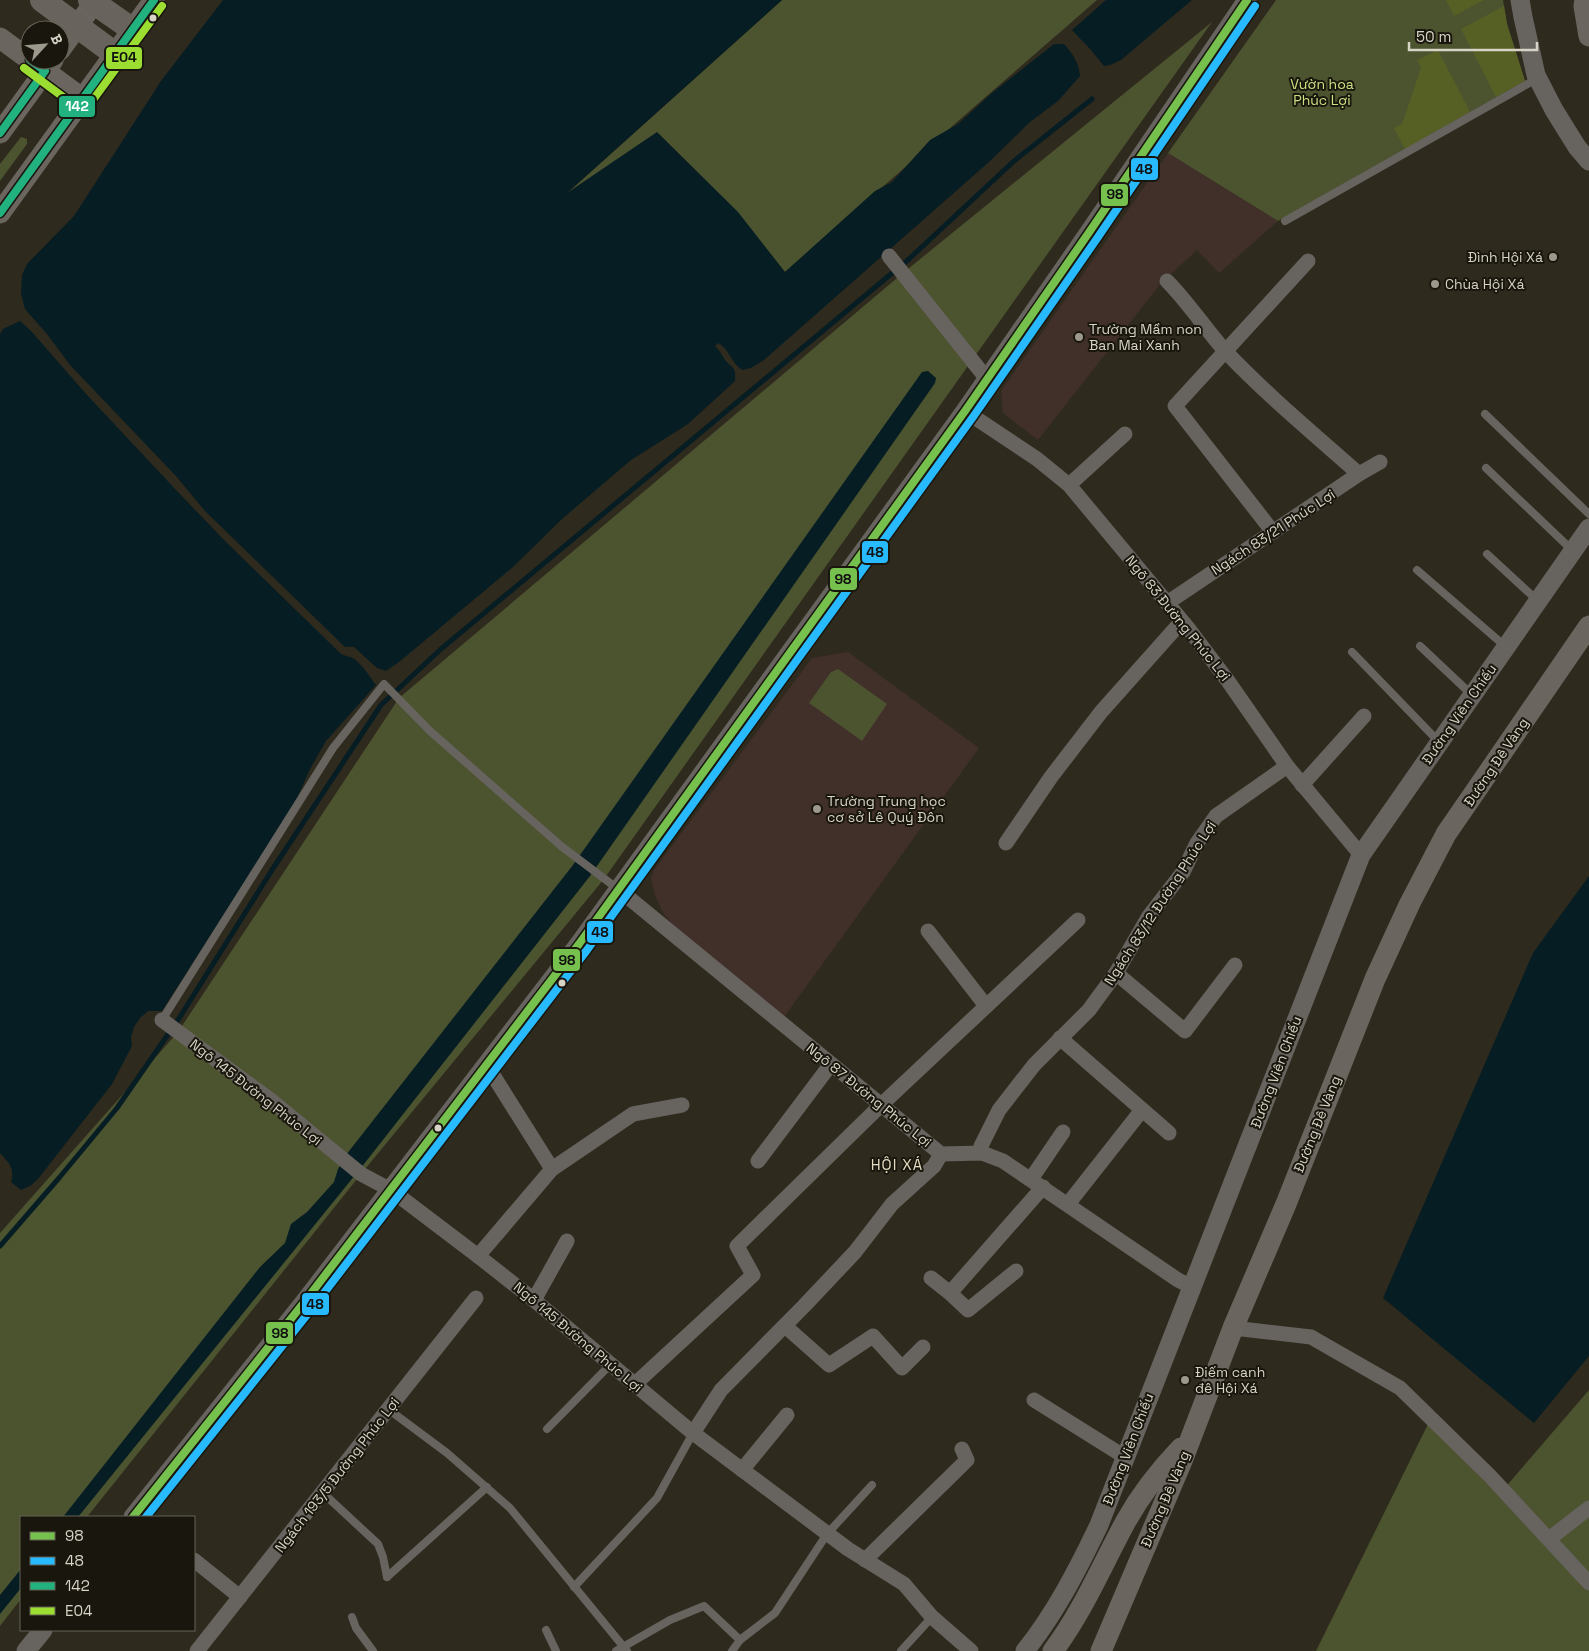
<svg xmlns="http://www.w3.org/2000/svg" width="1589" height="1651" font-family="'Space Grotesk',sans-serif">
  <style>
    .education { fill: #41302a }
    .green { fill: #4c532f }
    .forest { fill: #566025 }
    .water { fill: #051d23 }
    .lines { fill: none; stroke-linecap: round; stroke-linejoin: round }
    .stream { stroke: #051d23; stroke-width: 5 }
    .service { stroke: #67635f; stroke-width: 8 }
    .minor { stroke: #67635f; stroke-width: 15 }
    .tertiary { stroke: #67635f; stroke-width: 19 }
    .secondary { stroke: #6a665f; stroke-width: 21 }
    .primary { stroke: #68635c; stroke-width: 24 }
    .bus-1-casing { stroke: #19160d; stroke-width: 11 }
    .bus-2-casing { stroke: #19160d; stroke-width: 11 }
    .bus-3-casing { stroke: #19160d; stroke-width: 11 }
    .bus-4-casing { stroke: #19160d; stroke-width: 11 }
    .bus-1 { stroke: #76c04d; stroke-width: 8 }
    .bus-2 { stroke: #27baff; stroke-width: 8 }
    .bus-3 { stroke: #22b280; stroke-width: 8 }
    .bus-4 { stroke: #9cdd31; stroke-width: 8 }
    .bus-dot { fill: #d7d3c6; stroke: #19160d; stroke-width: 2 }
    .poi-dot { fill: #9c988b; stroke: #19160d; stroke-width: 2 }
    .labels { text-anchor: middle; stroke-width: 4; stroke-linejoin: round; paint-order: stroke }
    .park-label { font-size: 14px; fill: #cce182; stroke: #19160d }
    .poi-label { font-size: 14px; fill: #d7d3c6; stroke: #19160d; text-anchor: start }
    .street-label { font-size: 14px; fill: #d7d3c6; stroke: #19160d }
    .neighbourhood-label { font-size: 15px; letter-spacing: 1px; fill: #e3dac0; stroke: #19160d }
    .line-badge { stroke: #19160d; stroke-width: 2 }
    .badge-label { font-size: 14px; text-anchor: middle; font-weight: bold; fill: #fff }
    .pale-badge-label { font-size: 14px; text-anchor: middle; font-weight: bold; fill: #111 }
  </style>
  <rect width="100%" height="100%" fill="#2f2a1e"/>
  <g class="education">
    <path d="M1168,153L1278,221L1219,273L1197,250L1161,283L1038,440L1003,413L1001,391Z"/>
    <path d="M848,652L979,748L784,1017L675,927L663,913L655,895L651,878L654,870L812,658Z"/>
  </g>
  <g class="green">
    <path d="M782,0H1097L785,272L563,197Z"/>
    <path d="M1276,0H1503L1507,24L1525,81L1278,221L1168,153Z"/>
    <path d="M1212,22L604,879L361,1174L87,1517H21V1599L0,1626V1233L178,1032L399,698L903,273Z"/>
    <path d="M21,137L27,139V144L0,181V164Z"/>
    <path d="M838,669L887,704L862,741L809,703L831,672Z"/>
    <path d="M1589,1390V1651H1316L1431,1418L1503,1490Z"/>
  </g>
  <g class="forest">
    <path d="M1446,0H1484L1454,16Z"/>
    <path d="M1504,6L1507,24L1525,81L1496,97L1461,29Z"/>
    <path d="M1438,50L1470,112L1405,149L1394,128L1402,124L1421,68L1417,60Z"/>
  </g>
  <g class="water">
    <path d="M223,0H782L567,193L657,132L738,212L785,272L875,191L892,182L930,140L958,124L992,93L1054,44H1064C1073,54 1079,63 1080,76L1058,101L1030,122L989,162L764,360L751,368L742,370C731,363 729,348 718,343L715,346C720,351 722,355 725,360C733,370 736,365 735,381L688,424L631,460L562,519L513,567L399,662L386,671L377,668L354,647H345L205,511L176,476L70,365L47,334L25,309L21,294L22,275L27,264L74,216L161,81Z"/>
    <path d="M1106,0H1192L1121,60L1110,65L1104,66L1091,50L1072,30Z"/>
    <path d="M20,321L31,331L87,395L177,491L224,540L340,653C344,656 347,656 351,657C361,662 369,676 376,685L326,741L309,771L296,801L162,1011H148L140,1018L134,1027L131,1037L132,1046L112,1084L38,1179L30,1186L21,1190L11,1182C15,1168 9,1163 0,1153V334L3,329Z"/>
    <path d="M928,371L936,378L935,383L590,876L364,1164L78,1517H63L260,1267L285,1243L291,1224L307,1212L334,1182L338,1169L346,1155L573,865L922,372Z"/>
    <path d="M1589,876V1356L1534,1423L1383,1298L1533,953Z"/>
    <path d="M21,1569V1588L0,1614V1595Z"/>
  </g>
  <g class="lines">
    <path class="stream" d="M0,1246L59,1178L117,1108L178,1020L272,870L381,705L441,649L909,259L1014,161L1092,99"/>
    <g class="service">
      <path d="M1285,221L1538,78"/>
      <path d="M1485,414L1589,514"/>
      <path d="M1486,468L1573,551"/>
      <path d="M1487,554L1538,601"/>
      <path d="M1417,570L1506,647"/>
      <path d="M1420,646L1472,695"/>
      <path d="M1352,652L1439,742"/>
      <path d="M162,1020L333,748L384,684L430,731L561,846L618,889"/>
      <path d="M388,1409L447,1453L510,1508L627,1651"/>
      <path d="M547,1429L611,1364"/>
      <path d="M323,1493L378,1544L383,1557L387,1577"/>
      <path d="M387,1577L487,1487"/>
      <path d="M574,1587L657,1498L693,1433"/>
      <path d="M352,1617L356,1628L373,1651"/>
      <path d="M546,1630L556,1651"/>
      <path d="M616,1651L670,1620L704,1606L740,1640L775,1613L827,1534L872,1485"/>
      <path d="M732,1651L740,1640"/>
      <path d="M901,1651L932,1617"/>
    </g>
    <g class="minor">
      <path d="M889,256L987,379"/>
      <path d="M1167,281C1189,303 1206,330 1226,352C1268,396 1314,434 1359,474"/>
      <path d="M965,411L1037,459L1069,485L1188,628L1228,681L1287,766L1361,855"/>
      <path d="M1069,485L1125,434"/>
      <path d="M1273,532L1175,406L1308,261"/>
      <path d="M1167,603L1359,474L1380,462"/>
      <path d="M1302,785L1364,716"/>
      <path d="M1006,843L1051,777L1101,712L1182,621"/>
      <path d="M618,889L941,1154L982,1153L1003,1161L1178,1280L1192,1287"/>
      <path d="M928,931L986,1006"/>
      <path d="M1116,973L1185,1031L1235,965"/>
      <path d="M162,1020L272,1101L361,1174L391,1190L478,1256L534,1300L693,1433L848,1549L904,1584L932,1617L971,1651"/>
      <path d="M1060,1038L1169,1133"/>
      <path d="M486,1064L552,1169"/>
      <path d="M982,1153L981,1146L999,1110L1034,1065L1089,1010L1116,973L1149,916L1183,872L1197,843L1216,816L1287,766"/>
      <path d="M758,1161L831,1064"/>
      <path d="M1031,1179L1063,1132"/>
      <path d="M1068,1204L1142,1110"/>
      <path d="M478,1256L552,1169L633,1114L682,1105"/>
      <path d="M931,1278L950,1293L968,1310L1016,1271"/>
      <path d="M950,1293L1043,1187"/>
      <path d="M534,1300L567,1241"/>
      <path d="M785,1326L829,1365L873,1336L902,1368L923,1347"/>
      <path d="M1233,1328L1311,1337L1400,1388L1490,1476L1589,1583"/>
      <path d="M635,1384L753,1275L737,1246L881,1105L1078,920"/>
      <path d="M1034,1400L1125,1457"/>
      <path d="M693,1433L721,1390L804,1306L855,1252L892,1204L934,1166L941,1154"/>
      <path d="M742,1470L787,1415"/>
      <path d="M1549,1539L1589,1508"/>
      <path d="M194,1560L240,1597"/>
      <path d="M865,1560L967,1460L962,1449"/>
      <path d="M197,1651L476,1298"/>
    </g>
    <g class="tertiary">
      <path d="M1520,0L1523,17L1536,75L1554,110L1577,147L1589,161"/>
      <path d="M133,1517L306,1300L579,944L965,411L1090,231L1247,0"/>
      <path d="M26,1651L43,1630"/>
      <path d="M1025,1651C1056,1612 1078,1569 1099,1525L1361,855L1589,528"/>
    </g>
    <g class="secondary">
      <path d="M1585,0L1584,6L1589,36"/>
      <path d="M0,38L30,60"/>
      <path d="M60,50L96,0"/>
      <path d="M30,60L83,99"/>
      <path d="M0,133L53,60"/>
      <path d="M0,213L154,0"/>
      <path d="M1053,1651C1083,1611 1102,1565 1126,1521C1141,1494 1160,1470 1181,1448"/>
      <path d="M1101,1651L1182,1461L1233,1328L1286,1204L1375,979L1410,903L1446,834L1589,626"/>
    </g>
    <g class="primary">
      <path d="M42,0L115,54"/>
      <path d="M90,0L133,30"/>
    </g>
    <defs>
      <path id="bus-1" d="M133,1517L306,1300L579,944L965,411L1090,231L1247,0"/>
      <path id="bus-2" d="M146,1517L314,1306L587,950L973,417L1098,237L1255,6"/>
      <g id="bus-3">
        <path d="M0,133L45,71L30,60"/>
        <path d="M0,213L154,0"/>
      </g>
      <path id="bus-4" d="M24,68L78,108L83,109L87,108L162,6"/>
    </defs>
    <use href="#bus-1" class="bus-1-casing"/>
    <use href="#bus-2" class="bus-2-casing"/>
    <use href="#bus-3" class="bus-3-casing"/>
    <use href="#bus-4" class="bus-4-casing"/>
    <use href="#bus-1" class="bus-1"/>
    <use href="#bus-2" class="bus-2"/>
    <use href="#bus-3" class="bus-3"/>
    <use href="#bus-4" class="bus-4"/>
  </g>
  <g class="bus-dot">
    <circle cx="153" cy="18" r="4.5"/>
    <circle cx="562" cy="983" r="4.5"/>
    <circle cx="438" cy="1128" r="4.5"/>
  </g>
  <g class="poi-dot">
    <circle cx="1553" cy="257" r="5"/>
    <circle cx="1435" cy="284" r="5"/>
    <circle cx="1079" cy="337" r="5"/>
    <circle cx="817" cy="809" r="5"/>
    <circle cx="1185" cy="1380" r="5"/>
  </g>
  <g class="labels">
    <g class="park-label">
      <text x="1322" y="89">Vườn hoa<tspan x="1322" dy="16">Phúc Lợi</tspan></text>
    </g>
    <g class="poi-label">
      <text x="1543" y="262" text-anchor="end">Đình Hội Xá</text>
      <text x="1445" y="289">Chùa Hội Xá</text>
      <text x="1089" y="334">Trường Mầm non<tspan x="1089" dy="16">Ban Mai Xanh</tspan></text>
      <text x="827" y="806">Trường Trung học<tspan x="827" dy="16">cơ sở Lê Quý Đôn</tspan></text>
      <text x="1195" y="1377">Điếm canh<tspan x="1195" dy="16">đê Hội Xá</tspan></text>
    </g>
    <g class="street-label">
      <text transform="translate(1273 532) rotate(-33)" y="5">Ngách 83/21 Phúc Lợi</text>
      <text transform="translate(1178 618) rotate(51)" y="5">Ngõ 83 Đường Phúc Lợi</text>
      <text transform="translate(1459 714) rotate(-55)" y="5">Đường Viên Chiếu</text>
      <text transform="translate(1496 762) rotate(-56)" y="5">Đường Đê Vàng</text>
      <text transform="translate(1160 903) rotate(-57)" y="5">Ngách 83/12 Đường Phúc Lợi</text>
      <text transform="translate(1276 1072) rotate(-69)" y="5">Đường Viên Chiếu</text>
      <text transform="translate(256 1092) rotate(38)" y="5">Ngõ 145 Đường Phúc Lợi</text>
      <text transform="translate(869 1095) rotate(39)" y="5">Ngõ 87 Đường Phúc Lợi</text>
      <text transform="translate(1317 1124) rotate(-68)" y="5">Đường Đê Vàng</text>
      <text transform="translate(578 1337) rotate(40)" y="5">Ngõ 145 Đường Phúc Lợi</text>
      <text transform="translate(1128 1449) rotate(-69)" y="5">Đường Viên Chiếu</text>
      <text transform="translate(337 1475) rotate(-52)" y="5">Ngách 193/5 Đường Phúc Lợi</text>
      <text transform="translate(1165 1499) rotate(-67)" y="5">Đường Đê Vàng</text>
    </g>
    <g class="neighbourhood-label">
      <text x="897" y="1170">HỘI XÁ</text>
    </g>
  </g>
  <g class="line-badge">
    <rect x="105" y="46" width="38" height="24" rx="5" fill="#9cdd31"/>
    <rect x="58" y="95" width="38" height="23" rx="5" fill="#22b280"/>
    <rect x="1130" y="157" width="29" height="24" rx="5" fill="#27baff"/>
    <rect x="1100" y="183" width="29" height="24" rx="5" fill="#76c04d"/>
    <rect x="861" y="540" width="28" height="24" rx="5" fill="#27baff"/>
    <rect x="829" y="567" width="29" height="24" rx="5" fill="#76c04d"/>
    <rect x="586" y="920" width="28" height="24" rx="5" fill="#27baff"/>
    <rect x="552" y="948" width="29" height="24" rx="5" fill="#76c04d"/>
    <rect x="301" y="1292" width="29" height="24" rx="5" fill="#27baff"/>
    <rect x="265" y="1321" width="29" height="24" rx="5" fill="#76c04d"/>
  </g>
  <g class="badge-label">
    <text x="77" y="111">142</text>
  </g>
  <g class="pale-badge-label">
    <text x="124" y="62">E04</text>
    <text x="1144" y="174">48</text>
    <text x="1115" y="199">98</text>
    <text x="875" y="557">48</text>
    <text x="843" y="584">98</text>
    <text x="600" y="937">48</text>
    <text x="567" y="965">98</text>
    <text x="315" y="1309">48</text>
    <text x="280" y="1338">98</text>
  </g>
  <rect x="20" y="1516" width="175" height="115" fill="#19160d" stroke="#656257"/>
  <rect x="30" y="1532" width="25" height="8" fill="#76c04d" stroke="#656257"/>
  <text x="65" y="1541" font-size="15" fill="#d7d3c6">98</text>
  <rect x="30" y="1557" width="25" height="8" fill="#27baff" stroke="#656257"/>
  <text x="65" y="1566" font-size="15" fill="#d7d3c6">48</text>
  <rect x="30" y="1582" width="25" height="8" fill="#22b280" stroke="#656257"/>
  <text x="65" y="1591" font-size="15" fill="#d7d3c6">142</text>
  <rect x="30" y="1607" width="25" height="8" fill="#9cdd31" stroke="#656257"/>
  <text x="65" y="1616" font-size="15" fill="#d7d3c6">E04</text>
  <g transform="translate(45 45) rotate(64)"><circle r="24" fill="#19160d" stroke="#656257"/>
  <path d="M0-4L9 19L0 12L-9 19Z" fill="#9c988b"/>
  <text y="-8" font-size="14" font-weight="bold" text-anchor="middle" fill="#d7d3c6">B</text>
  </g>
  <path d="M1409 42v8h128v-8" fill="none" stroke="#d7d3c6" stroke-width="2.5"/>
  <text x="1416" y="42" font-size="15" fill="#d7d3c6" stroke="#19160d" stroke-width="4" paint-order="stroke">50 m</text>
</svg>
